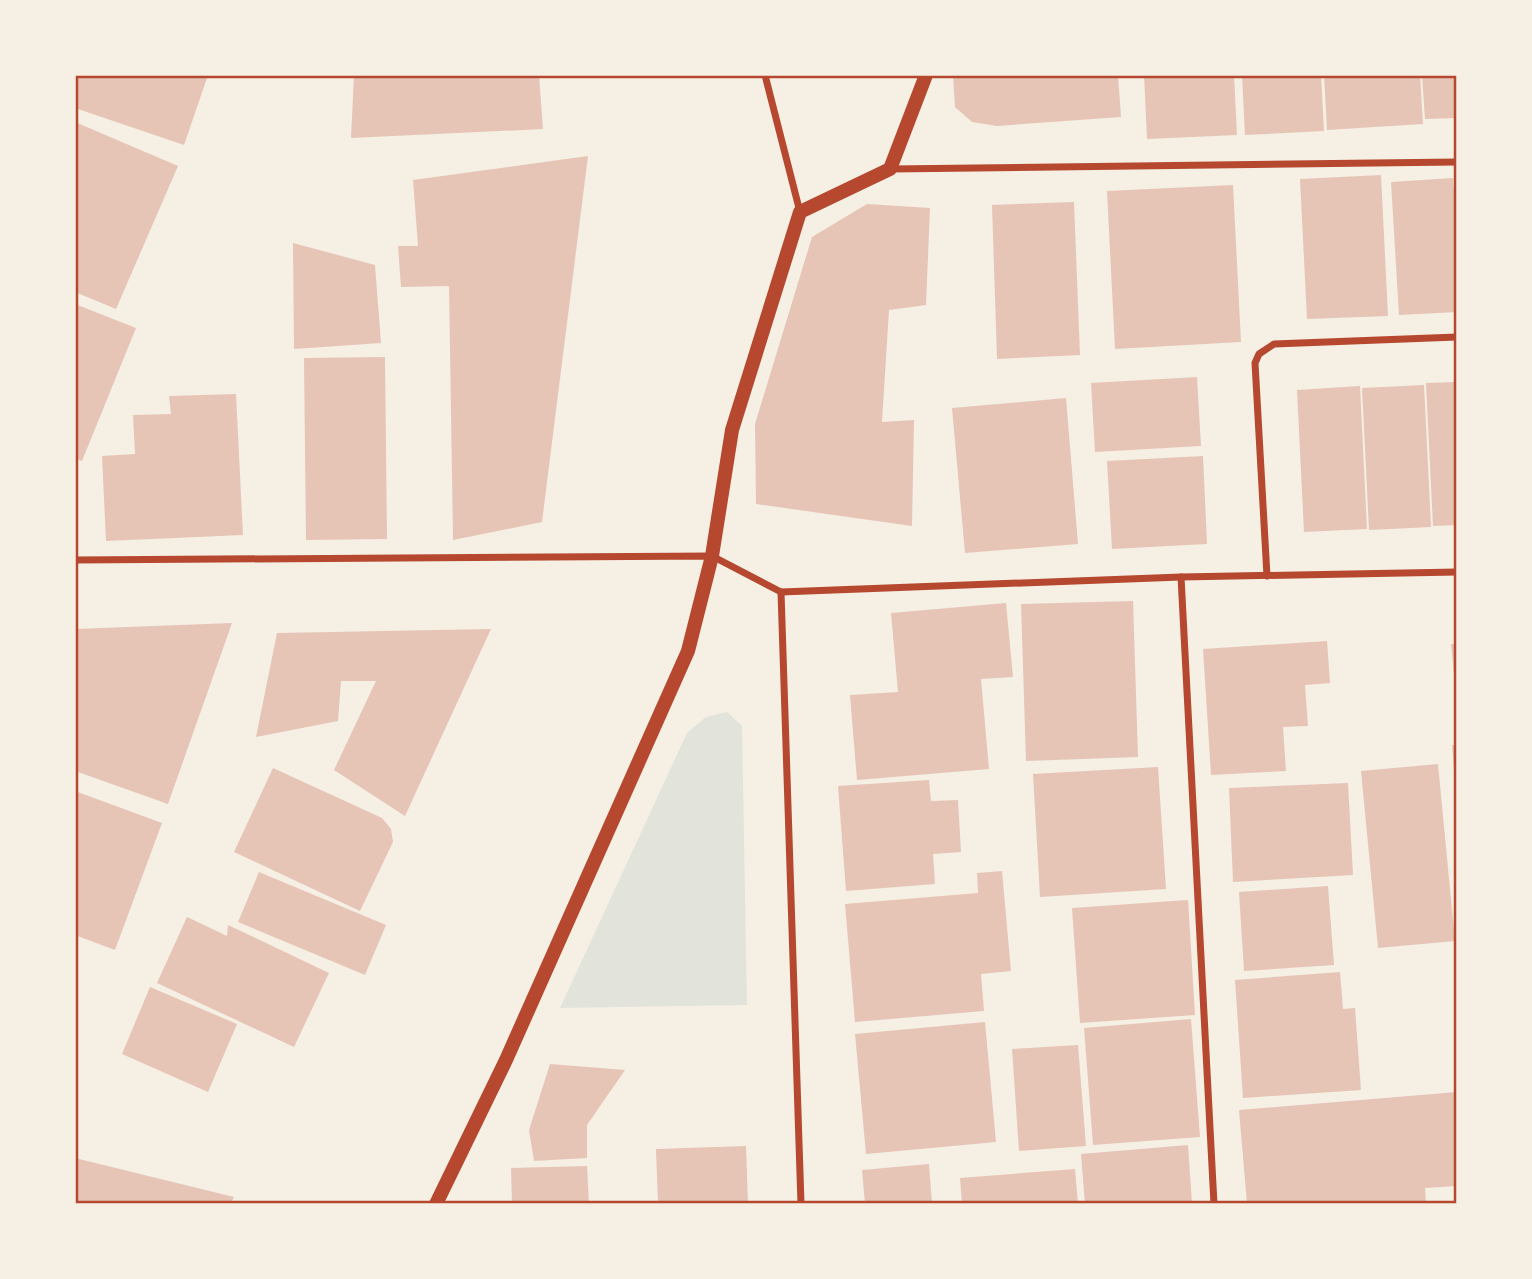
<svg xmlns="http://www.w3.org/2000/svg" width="1532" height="1279" font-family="Manrope,sans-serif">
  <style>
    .green { fill: #e2e4dc }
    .building { fill: #e6c5b7 }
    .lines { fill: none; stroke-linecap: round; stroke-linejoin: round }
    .minor { stroke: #b5482f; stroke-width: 7 }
    .secondary { stroke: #b5482f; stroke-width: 14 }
    .neatline { fill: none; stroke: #b5482f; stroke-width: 2.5 }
  </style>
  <rect width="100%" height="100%" fill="#f6efe4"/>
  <path class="green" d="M727,712L742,726L747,1005L560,1008L687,733L706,717Z"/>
  <g class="building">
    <path d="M75,75H208L184,145L75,108Z"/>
    <path d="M354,75H539L543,129L351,138Z"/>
    <path d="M953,75H1118L1121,117L997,126L972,122L955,107Z"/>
    <path d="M1144,75H1234L1237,135L1147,139Z"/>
    <path d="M1242,75H1321L1324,131L1245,135Z"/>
    <path d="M1324,75H1420L1423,124L1327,130Z"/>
    <path d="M1422,75H1457V118L1425,119Z"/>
    <path d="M75,122L178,166L116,309L75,292Z"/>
    <path d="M588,156L542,522L453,540L449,286L401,287L398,246H418L413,180Z"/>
    <path d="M1381,175L1388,316L1307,319L1300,179Z"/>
    <path d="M1453,178L1457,244V312L1399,315L1391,182Z"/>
    <path d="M1233,185L1241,342L1115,349L1107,191Z"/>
    <path d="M1074,202L1080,355L997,359L992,205Z"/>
    <path d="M867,204L930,208L926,305L889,310L882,422L914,420L912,526L756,504L755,424L812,237Z"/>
    <path d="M293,243L375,265L381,343L294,349Z"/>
    <path d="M75,304L136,328L82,461L75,458Z"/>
    <path d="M385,357L387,539L306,540L304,358Z"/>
    <path d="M1197,377L1201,446L1095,452L1091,383Z"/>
    <path d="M1457,382V525L1433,526L1426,383Z"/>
    <path d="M1424,385L1431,527L1369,530L1362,388Z"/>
    <path d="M1360,386L1367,529L1304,532L1297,390Z"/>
    <path d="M236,394L243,535L106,541L102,456L135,454L133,415L171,414L169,396Z"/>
    <path d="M1066,398L1078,544L965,553L952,408Z"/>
    <path d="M1203,456L1207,544L1112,549L1107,461Z"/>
    <path d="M1133,601L1138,757L1026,761L1021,604Z"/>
    <path d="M1006,603L1013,677L981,679L989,769L857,780L850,695L898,692L891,613Z"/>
    <path d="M232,623L168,804L75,771V629Z"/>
    <path d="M491,629L405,816L334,770L376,681H341L338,721L256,737L277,633Z"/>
    <path d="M1327,641L1330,683L1305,685L1308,726L1283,727L1286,771L1211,775L1203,649Z"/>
    <path d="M1451,644H1457V684H1455Z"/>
    <path d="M1452,745H1457V784H1455Z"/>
    <path d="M1438,764L1455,941L1378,948L1361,771Z"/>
    <path d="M1158,767L1166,889L1040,897L1033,774Z"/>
    <path d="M273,768L382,818L391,829L393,842L360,911L234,852Z"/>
    <path d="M929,780L931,801L958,800L961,852L933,854L935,884L846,891L838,786Z"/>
    <path d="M1348,783L1353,875L1233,882L1229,788Z"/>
    <path d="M75,791L162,823L115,950L75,935Z"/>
    <path d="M1002,871L1011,971L981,974L984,1011L855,1022L845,904L978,893L977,873Z"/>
    <path d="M259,872L386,925L365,975L238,922Z"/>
    <path d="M1328,886L1334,965L1244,971L1239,892Z"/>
    <path d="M1188,900L1195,1015L1080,1023L1072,908Z"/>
    <path d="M187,917L227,936L228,925L329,973L294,1047L157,983Z"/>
    <path d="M1340,972L1343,1009L1355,1008L1361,1090L1243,1098L1235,980Z"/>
    <path d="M150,987L237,1024L208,1092L122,1054Z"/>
    <path d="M1191,1019L1200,1137L1093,1145L1084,1028Z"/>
    <path d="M985,1022L996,1142L866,1154L855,1034Z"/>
    <path d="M1078,1045L1086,1146L1019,1151L1012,1049Z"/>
    <path d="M550,1064L625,1070L587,1125V1158L534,1161L529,1130Z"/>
    <path d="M1457,1092V1186L1425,1188L1426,1204H1247L1239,1110Z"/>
    <path d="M1188,1145L1192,1204H1085L1081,1154Z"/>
    <path d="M746,1146L748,1204H658L656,1149Z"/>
    <path d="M75,1158L234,1197L230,1204H75Z"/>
    <path d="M929,1164L932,1204H865L862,1170Z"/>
    <path d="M587,1166L589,1204H512L511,1168Z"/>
    <path d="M1075,1169L1078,1204H962L960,1178Z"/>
  </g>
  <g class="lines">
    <g class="minor">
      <path d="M765,75L800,212"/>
      <path d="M890,169L1457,162"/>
      <path d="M75,560L712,556L781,592L1181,577L1457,572"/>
      <path d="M1267,576L1255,363L1259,354L1274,344L1457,337"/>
      <path d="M1181,577L1214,1204"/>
      <path d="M781,592L801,1204"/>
    </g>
    <path class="secondary" d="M436,1204L506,1060L688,651L712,556L732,430L800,212L890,169L926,75"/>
  </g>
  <rect width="1532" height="1279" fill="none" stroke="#f6efe4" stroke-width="154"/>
  <rect x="77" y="77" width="1378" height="1125" class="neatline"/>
</svg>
